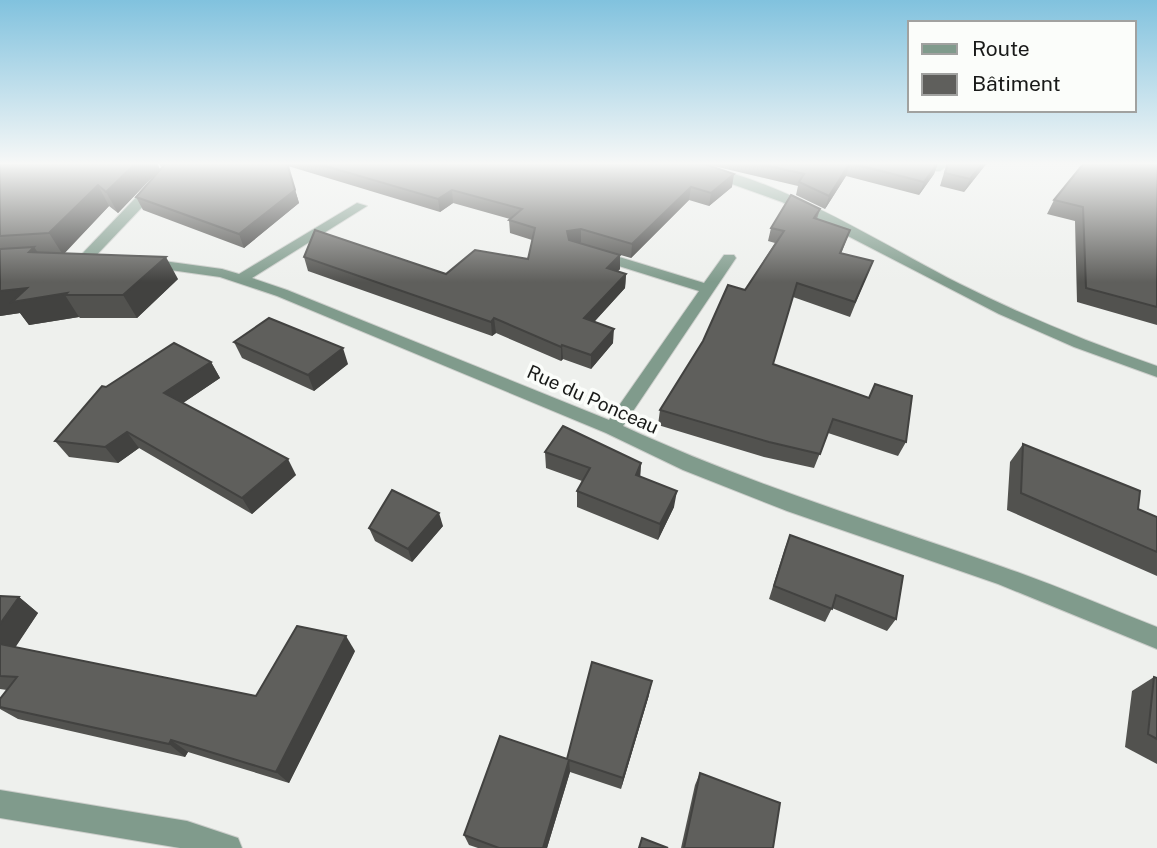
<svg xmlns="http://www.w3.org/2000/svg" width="1157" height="848" font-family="'Public Sans',sans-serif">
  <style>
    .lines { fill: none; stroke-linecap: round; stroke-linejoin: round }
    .street-casing { stroke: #cccecb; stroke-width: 2 }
    .street { fill: #809b8c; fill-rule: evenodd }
    .wall { fill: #52524f }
    .shaded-wall { fill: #424240 }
    .building { fill: #5f5f5c; stroke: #424240; stroke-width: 2 }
    .labels { text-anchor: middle; stroke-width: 7; stroke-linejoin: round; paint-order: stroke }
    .street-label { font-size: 19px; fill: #191a19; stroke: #fbfdfa }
  </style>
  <rect width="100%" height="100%" fill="#eef0ed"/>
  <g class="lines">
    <defs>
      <g id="street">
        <path d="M169,163H180L147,202L89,263H79V257Z"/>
        <path d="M673,163C757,163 884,246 960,284C1024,316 1090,343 1157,366V377L1074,347L999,314L782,202Z"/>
        <path d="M939,163H951L940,171H932V167Z"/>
        <path d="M357,203L367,206L252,278L287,290L609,420L699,291L593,258V252H603L704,283L724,255H734L736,258L623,426C746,483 875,522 1003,567C1055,585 1106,607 1157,627V649L998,584L787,511L683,470L606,433L277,296L220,277L149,267L142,263L149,259L222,269L239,274Z"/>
        <path d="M0,790L187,821L238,838L242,848H180L0,818Z"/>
      </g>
    </defs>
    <use href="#street" class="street-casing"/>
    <use href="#street" class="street"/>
  </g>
  <g class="wall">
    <path d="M0,163L160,169L118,213L109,206L64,253L178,279L137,318H80L79,317L29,325L20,313L0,316Z"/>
    <path d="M159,163H938L934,174L919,195L846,176L825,209L796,195L798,186L705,164L732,187L709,206L689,200L631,258L579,243L620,269L618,271L626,274L625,288L594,322L613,343L591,369L563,359L561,361L496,333L492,336L308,271L304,257L446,274L528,259L532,240L510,233L509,220L510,219L453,203L440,212L288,166L299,203L244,248L143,210L136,197L165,164L161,167Z"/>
    <path d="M947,163H987L964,192L940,186Z"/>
    <path d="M1157,163V325L1077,302L1075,221L1047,214L1054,200Z"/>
    <path d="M820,209L817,219L850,230L841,254L867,275L850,317L793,297L773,364L906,442L898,456L828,433L814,468L764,457L658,425L660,410L745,290L775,243L768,241L771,228Z"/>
    <path d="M234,342L348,364L314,391L242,358Z"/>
    <path d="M211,362L220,378L183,403L296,475L252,514L139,448L118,463L69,457L55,441L106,387Z"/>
    <path d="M1023,444L1138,509L1157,517V576L1007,510L1010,462Z"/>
    <path d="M545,452L641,463L640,477L674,507L658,540L577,507V491L582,481L546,468Z"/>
    <path d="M443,526L412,562L375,541L369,528Z"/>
    <path d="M790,535L896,619L887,631L832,608L825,622L769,599L785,548Z"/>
    <path d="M0,596L19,597L38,613L15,647L256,696L355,651L289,783L188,752L185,757L18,719L0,709V699L7,690L0,689Z"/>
    <path d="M1154,677L1157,678V764L1125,747L1132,691Z"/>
    <path d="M649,695L621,789L570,772L547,848H478L469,845L464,835L567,759Z"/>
    <path d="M700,773L773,848H681L695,785Z"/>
  </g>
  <g class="shaded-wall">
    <path d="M136,163H157L160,169L118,213L106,192Z"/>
    <path d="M287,163L299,203L244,248L239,234Z"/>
    <path d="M850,163L846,176L825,209L829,196Z"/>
    <path d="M938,163L934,174L919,195L924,182Z"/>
    <path d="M983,163H987L964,192L970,179Z"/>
    <path d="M734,174L732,187L709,206L711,193Z"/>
    <path d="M98,185L109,206L63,255L49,233Z"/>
    <path d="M691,187L689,200L631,258L632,244Z"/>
    <path d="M452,190L453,203L440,212L438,199Z"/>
    <path d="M581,229V242L567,245V231Z"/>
    <path d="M34,247L49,269L29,252Z"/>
    <path d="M620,255V269L607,282V268Z"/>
    <path d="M166,257L178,279L137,318L123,295Z"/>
    <path d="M626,274L625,288L584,333V318Z"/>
    <path d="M27,288L67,293L65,295L79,317L29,325L20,313L0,316V291Z"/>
    <path d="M494,318L496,333L492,336L491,322Z"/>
    <path d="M614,329L613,343L591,369V355Z"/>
    <path d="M562,345L563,359L561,361V347Z"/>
    <path d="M343,348L348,364L314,391L308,375Z"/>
    <path d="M211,362L220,378L174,409L164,393Z"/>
    <path d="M127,432L139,448L118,463L105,447Z"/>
    <path d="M288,459L296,475L252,514L242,498Z"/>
    <path d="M641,463L640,479L636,475Z"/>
    <path d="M677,491L674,507L658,540L660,524Z"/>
    <path d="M439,513L443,526L412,562L408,549Z"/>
    <path d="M19,597L38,613L9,657L0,650V624Z"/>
    <path d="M346,636L355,651L289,783L276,772Z"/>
    <path d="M652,681L649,695L621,789L623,778Z"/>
    <path d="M171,740L188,752L185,757L169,744Z"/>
    <path d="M569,760L570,772L547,848H543Z"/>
  </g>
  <g class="building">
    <path d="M0,163H136L106,192L98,185L49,233L0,236Z"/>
    <path d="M166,163H287L295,190L239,234L136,197Z"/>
    <path d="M315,163H702L734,174L711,193L691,187L632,244L581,229L567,231L569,240L620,255L607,268L626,274L584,318L614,329L591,355L562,345L561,347L494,318L491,322L304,257L315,230L446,274L475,250L528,259L535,228L509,220L522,209L452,190L438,199Z"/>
    <path d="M757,163H938L924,182L850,163L829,196L799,182L804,174Z"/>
    <path d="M948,163H983L970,179L945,173Z"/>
    <path d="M1084,163H1157V307L1086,288L1083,207L1054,200Z"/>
    <path d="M791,195L820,209L814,218L850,230L840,253L873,261L855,302L797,283L773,364L869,398L875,384L912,396L906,442L833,419L820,454L769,442L660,410L703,341L728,285L745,290L784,231L771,228Z"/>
    <path d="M34,247L29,252L166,257L123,295H65L67,293L12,302L27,288L0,291V249Z"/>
    <path d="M269,318L343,348L308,375L234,342Z"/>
    <path d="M174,343L211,362L164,393L288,459L242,498L127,432L105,447L55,441L102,386L106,387Z"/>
    <path d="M563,426L641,463L636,475L677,491L660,524L577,491L590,468L545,452Z"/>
    <path d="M1023,444L1140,491L1138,509L1157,517V552L1021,493Z"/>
    <path d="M392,490L439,513L408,549L369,528Z"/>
    <path d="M790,535L903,576L896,619L836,595L832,609L774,586Z"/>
    <path d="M0,596L19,597L0,624Z"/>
    <path d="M297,626L346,636L276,772L171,740L169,744L0,707V699L17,677L0,676V644L256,696Z"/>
    <path d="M592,662L652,681L623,778L569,760L543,848H499L464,835L500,736L567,759Z"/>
    <path d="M1154,677L1157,678V739L1148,734Z"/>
    <path d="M700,773L780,803L773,848H684Z"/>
    <path d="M642,838L668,848H639Z"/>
  </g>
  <linearGradient id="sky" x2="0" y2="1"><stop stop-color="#81c2de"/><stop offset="0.58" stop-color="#f7f8f7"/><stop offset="1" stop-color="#f7f8f7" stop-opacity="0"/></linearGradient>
  <rect width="1157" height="282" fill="url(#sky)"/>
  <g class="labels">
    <g class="street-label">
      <text transform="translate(593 399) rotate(24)" y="7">Rue du Ponceau</text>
    </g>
  </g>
  <rect x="908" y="21" width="228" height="91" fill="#fbfdfa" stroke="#a1a2a0" stroke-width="2"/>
  <rect x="922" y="44" width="35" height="10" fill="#809b8c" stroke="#a1a2a0" stroke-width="2"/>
  <text x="972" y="56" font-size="21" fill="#191a19">Route</text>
  <rect x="922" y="74" width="35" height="21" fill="#5f5f5c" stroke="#a1a2a0" stroke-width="2"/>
  <text x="972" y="91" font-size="21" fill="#191a19">Bâtiment</text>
</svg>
